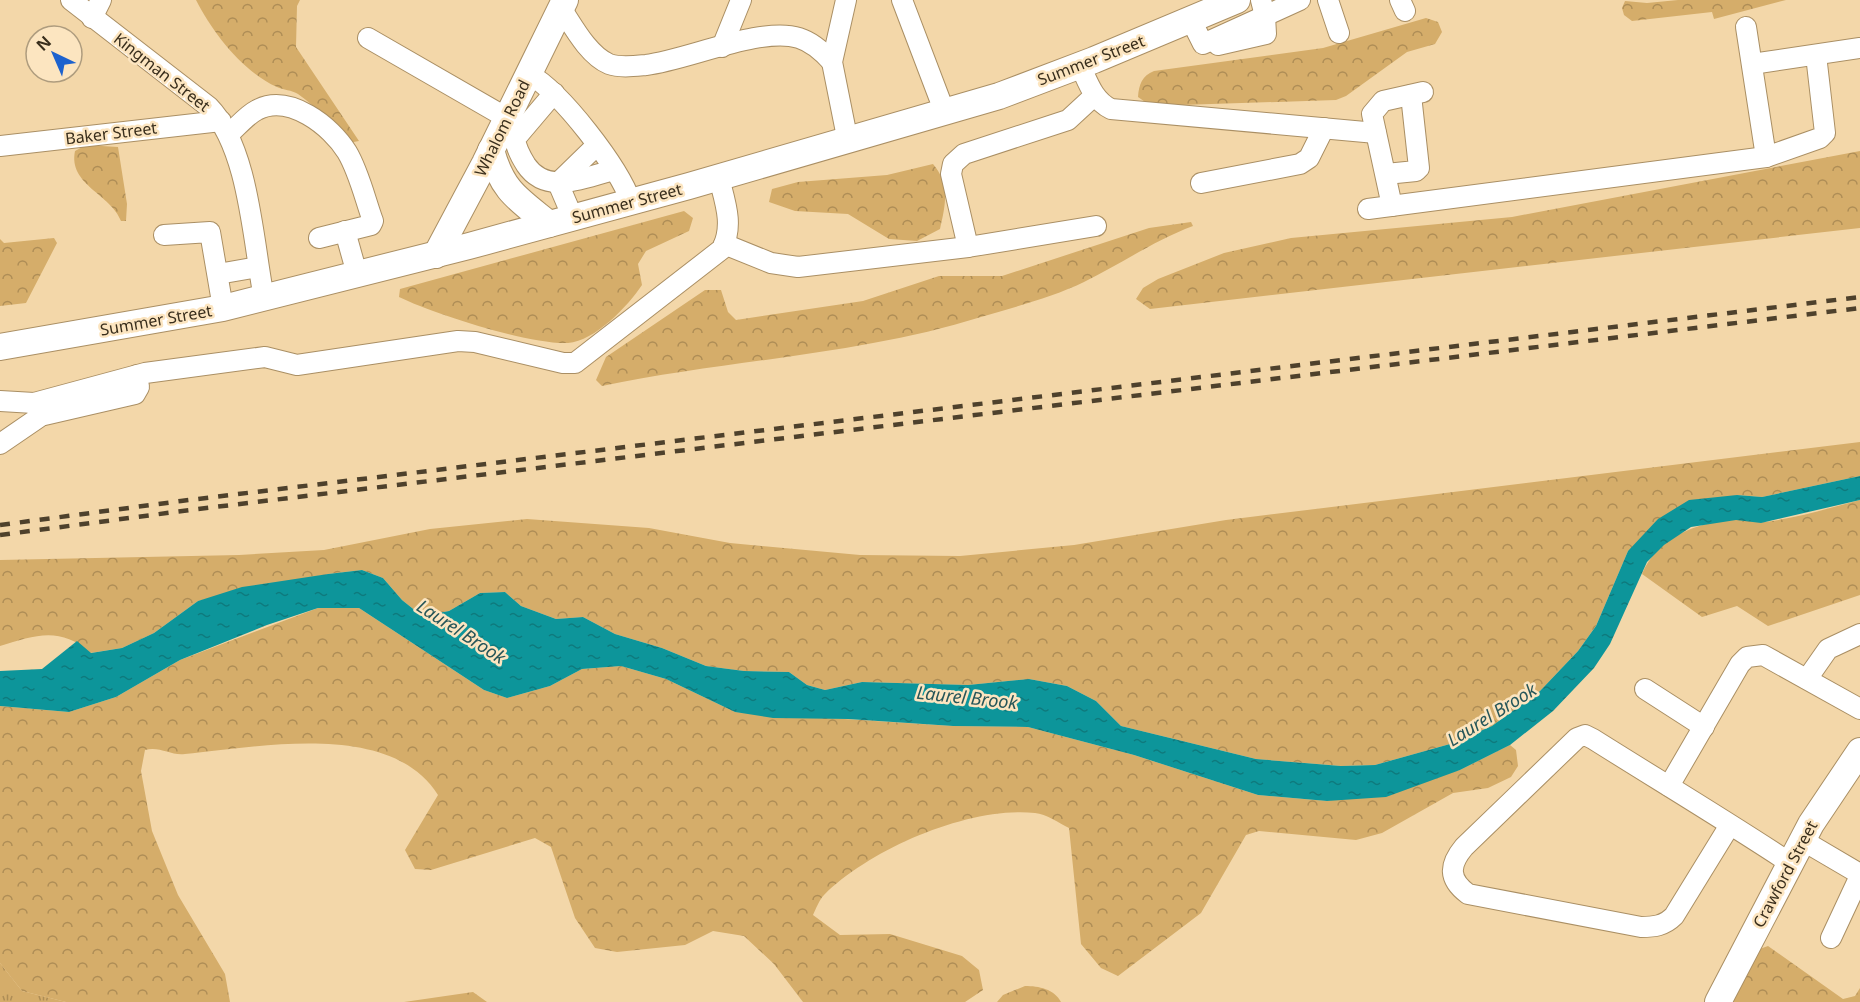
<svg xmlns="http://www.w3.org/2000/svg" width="1860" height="1002" font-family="'Noto Sans',sans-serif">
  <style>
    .grass { fill: url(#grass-tufts) }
    .forest { fill: url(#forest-crowns) }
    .water { fill: url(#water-ripples) }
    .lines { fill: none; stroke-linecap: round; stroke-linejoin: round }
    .minor-casing { stroke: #aa8f64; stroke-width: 22 }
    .major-casing { stroke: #aa8f64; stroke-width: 28 }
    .minor { stroke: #fff; stroke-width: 20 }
    .major { stroke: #fff; stroke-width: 26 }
    .rail { stroke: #4e412c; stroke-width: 4.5; stroke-dasharray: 10 10; stroke-linecap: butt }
    .labels { text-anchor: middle; stroke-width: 5; stroke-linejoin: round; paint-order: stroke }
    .street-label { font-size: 16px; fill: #392e1c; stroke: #fce5c0 }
    .water-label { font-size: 18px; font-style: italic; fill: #265659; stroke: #fce5c0 }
  </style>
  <defs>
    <pattern id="grass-tufts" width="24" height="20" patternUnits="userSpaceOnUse" patternTransform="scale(1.5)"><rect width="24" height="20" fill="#d5ad6a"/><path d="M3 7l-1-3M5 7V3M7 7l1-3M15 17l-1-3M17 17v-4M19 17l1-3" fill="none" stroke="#ae8d56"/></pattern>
    <pattern id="forest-crowns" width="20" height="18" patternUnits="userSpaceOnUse" patternTransform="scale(1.5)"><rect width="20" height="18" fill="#d5ad6a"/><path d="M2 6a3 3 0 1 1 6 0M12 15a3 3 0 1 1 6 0" fill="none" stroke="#ae8d56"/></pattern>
    <pattern id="water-ripples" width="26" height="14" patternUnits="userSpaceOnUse" patternTransform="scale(1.5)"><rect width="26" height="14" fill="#0d959a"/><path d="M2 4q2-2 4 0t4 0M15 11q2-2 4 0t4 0" fill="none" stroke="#0e7a7d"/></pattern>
  </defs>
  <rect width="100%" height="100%" fill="#f3d7a9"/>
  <path class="grass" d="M0,963L22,991L66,1002H0Z"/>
  <g class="forest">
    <path d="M196,0H300L297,6L296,47L359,141L348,143C333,126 317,107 298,94C292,90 283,90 277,87C242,71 213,33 196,0Z"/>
    <path d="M1678,0H1786L1714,19L1712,12L1632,21L1624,15L1622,8L1625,1L1647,3Z"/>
    <path d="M1426,18L1438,22L1442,32L1435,44L1407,52L1346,96L1336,100L1151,106L1138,97C1139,84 1142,76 1154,71L1323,48Z"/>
    <path d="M86,145L118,147L127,204L126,221H121C111,194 68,185 75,151Z"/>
    <path d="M1860,151V228L1150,309L1136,299L1143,288L1158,279L1224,253L1291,238L1512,217Z"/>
    <path d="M933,164C950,184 946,204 940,229L917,241L889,239L848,214L795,211L769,202L772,189L798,182L887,175Z"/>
    <path d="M684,211L693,218L689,231L646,251L638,264L642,285C628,306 595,341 568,343C530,345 434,314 399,297L400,289Z"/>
    <path d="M1191,222L1193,226C1155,240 1121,264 1084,282C1053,297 1015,307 981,317C860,355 727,360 602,386L596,380L606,357L705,290H721L728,312L736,320L863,301L939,276H1002L1149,228Z"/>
    <path d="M54,238L57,243L26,303L0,306V239L4,243Z"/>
    <path d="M1860,442V476L1762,497L1737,495L1628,551L1596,626L1578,651L1540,691L1492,726L1450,744L1375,765L1341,766L1256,759L1121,726L1096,701L1067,686L1029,679L968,685L862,682L825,690L807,685L789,672L744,671L706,666L662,648L615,634L583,617L556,619L521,606L505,592L480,593L449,611L422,616L402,600L383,578L362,570L328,574L198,601L154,633L122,648L90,653C61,626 35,635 0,646V560L239,555L324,550L430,529L527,519L649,528L730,543L860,555L960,556L1074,545L1226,520Z"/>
    <path d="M1860,500V595L1768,626L1737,606L1702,617L1642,574C1657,538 1696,522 1733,520C1743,519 1754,523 1765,522C1797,518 1829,508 1860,500Z"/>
    <path d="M318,608H359L484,690L507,698L550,686L582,669L621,666L666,679L735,712L953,726L1028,727L1134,755L1258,795L1327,801L1460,770L1510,745L1516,750L1518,766L1511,777L1488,788L1453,793L1382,833L1356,840L1259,831L1246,835L1201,913L1118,976L1101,968L1081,944L1069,828C1059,823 1046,814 1035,813C969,806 870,849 824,895C819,900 816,909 813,915L840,935L890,934L962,956L979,970L983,990L965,1002H803L774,964L744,936L713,931L685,945L617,952L595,948L575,918L551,847L535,838L431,870L415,869L405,850L438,795C391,720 260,747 185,754C171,756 160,746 145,750L141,771L152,831L178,895L225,974L230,1002H66L22,991L0,963V706L69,712L116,697L180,660Z"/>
    <path d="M1768,946L1843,999L1855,996L1860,988V1002H1732L1757,950Z"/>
    <path d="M1025,986C1039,986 1054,989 1061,1002H997L1003,995Z"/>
    <path d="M473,992L487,1002H404Z"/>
  </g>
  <path class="water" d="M1860,476V500L1761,523L1736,520L1691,527L1664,545L1647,562L1610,644L1594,668L1553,711L1510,745L1460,770L1386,797L1327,801L1258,795L1134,755L1028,727L953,726L848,719L773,718L735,712L666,679L621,666L582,669L550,686L507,698L484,690L359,608H318L267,625L180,660L116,697L69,712L0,706V671L42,669L77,641L91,653L122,648L154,633L198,601L242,587L328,574L362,570L383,578L402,600L422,616L449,611L480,593L505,592L521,606L556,619L583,617L615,634L662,648L706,666L744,671L789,672L807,685L825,690L862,682L968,685L1029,679L1067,686L1096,701L1121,726L1256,759L1341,766L1375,765L1450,744L1492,726L1540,691L1578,651L1596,626L1628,551L1658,519L1689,500L1737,495L1762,497Z"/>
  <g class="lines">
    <defs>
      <g id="minor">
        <path d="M71,0L209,107C249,148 253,242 264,298"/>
        <path d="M846,0L832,62L848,142"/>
        <path d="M902,0L945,113"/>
        <path d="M1328,0L1339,33"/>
        <path d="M1400,0L1405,11"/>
        <path d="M561,8C573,26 588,55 609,64C620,68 635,66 646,65C688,60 761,26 799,38C812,42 823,52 832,62"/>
        <path d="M92,18L101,0"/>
        <path d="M1191,20L1203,44L1300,0"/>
        <path d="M1746,27L1766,157"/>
        <path d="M368,38L507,118"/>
        <path d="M1218,45L1266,34L1265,16L1261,0"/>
        <path d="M722,47L741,0"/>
        <path d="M1752,64L1860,48"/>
        <path d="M1080,65C1088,82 1093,100 1111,109L1376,133"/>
        <path d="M529,74C562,93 618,166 631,202"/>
        <path d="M554,93L515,139C516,148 521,157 526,165C547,196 584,177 614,170"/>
        <path d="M229,134C238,126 247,115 257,110C289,93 331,126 347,152C359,172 365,199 373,221L371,225L319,238"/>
        <path d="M0,146L221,121"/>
        <path d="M1386,174L1416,171L1419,168L1411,95"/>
        <path d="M1201,183L1300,164L1309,158L1324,128"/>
        <path d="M1392,206L1372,114L1383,101L1423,92"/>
        <path d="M1368,209L1766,157L1820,138L1825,133L1816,55"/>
        <path d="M573,218L558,183L596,146"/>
        <path d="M345,231L357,274"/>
        <path d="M164,235L210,232L223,308"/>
        <path d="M724,244L771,263L798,267L968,247L1096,226"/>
        <path d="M968,247L951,174L953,164L964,154L1068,120L1094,96"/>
        <path d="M218,274L258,267"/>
        <path d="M0,401L34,403L145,373L265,357L297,365L458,341L475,342L563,363H575L722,249C734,225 725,202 719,178"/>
        <path d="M40,416L135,394L139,387L137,375"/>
        <path d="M0,444L38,418L37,405"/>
        <path d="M1807,679L1828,649L1860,634"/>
        <path d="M1645,689L1704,727"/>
        <path d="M1669,786L1740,664L1747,657L1763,655L1860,709"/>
        <path d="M1730,825L1674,916C1664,926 1654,927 1641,927L1468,894C1448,879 1449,865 1464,847L1577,738L1585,735L1593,739C1658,780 1725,820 1790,863"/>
        <path d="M1802,840L1860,874"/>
        <path d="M1831,938L1860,876"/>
      </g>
      <g id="major">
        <path d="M491,150C502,191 518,199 549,224"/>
        <path d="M436,255L485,163L565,0"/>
        <path d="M0,347L223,308L469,246L689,186L999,96L1094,60L1237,0"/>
        <path d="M1718,1002L1811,824L1860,751"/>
      </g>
    </defs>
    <use href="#minor" class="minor-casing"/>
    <use href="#major" class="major-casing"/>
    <use href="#minor" class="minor"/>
    <use href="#major" class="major"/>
    <g class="rail">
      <path d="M0,525L181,501L1860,297"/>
      <path d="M0,535L190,510L1860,308"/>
    </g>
  </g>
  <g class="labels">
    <g class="street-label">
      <text transform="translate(1091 60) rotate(-21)" y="6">Summer Street</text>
      <text transform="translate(162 72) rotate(38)" y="6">Kingman Street</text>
      <text transform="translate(502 128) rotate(-64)" y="6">Whalom Road</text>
      <text transform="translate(111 133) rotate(-7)" y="6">Baker Street</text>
      <text transform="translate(627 203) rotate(-15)" y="6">Summer Street</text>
      <text transform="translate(156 320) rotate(-10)" y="6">Summer Street</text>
      <text transform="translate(1785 874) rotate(-62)" y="6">Crawford Street</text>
    </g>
    <g class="water-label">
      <text transform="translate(461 632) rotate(33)" y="6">Laurel Brook</text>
      <text transform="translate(967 698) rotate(6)" y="6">Laurel Brook</text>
      <text transform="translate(1492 715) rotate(-32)" y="6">Laurel Brook</text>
    </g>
  </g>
  <g transform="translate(54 54) rotate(316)"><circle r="28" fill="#fce5c0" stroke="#ae9c7e" stroke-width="1.5"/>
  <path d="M0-4.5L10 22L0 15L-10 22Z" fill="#1d62ce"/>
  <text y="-9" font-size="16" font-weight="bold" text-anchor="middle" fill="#392e1c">N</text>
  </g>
</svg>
